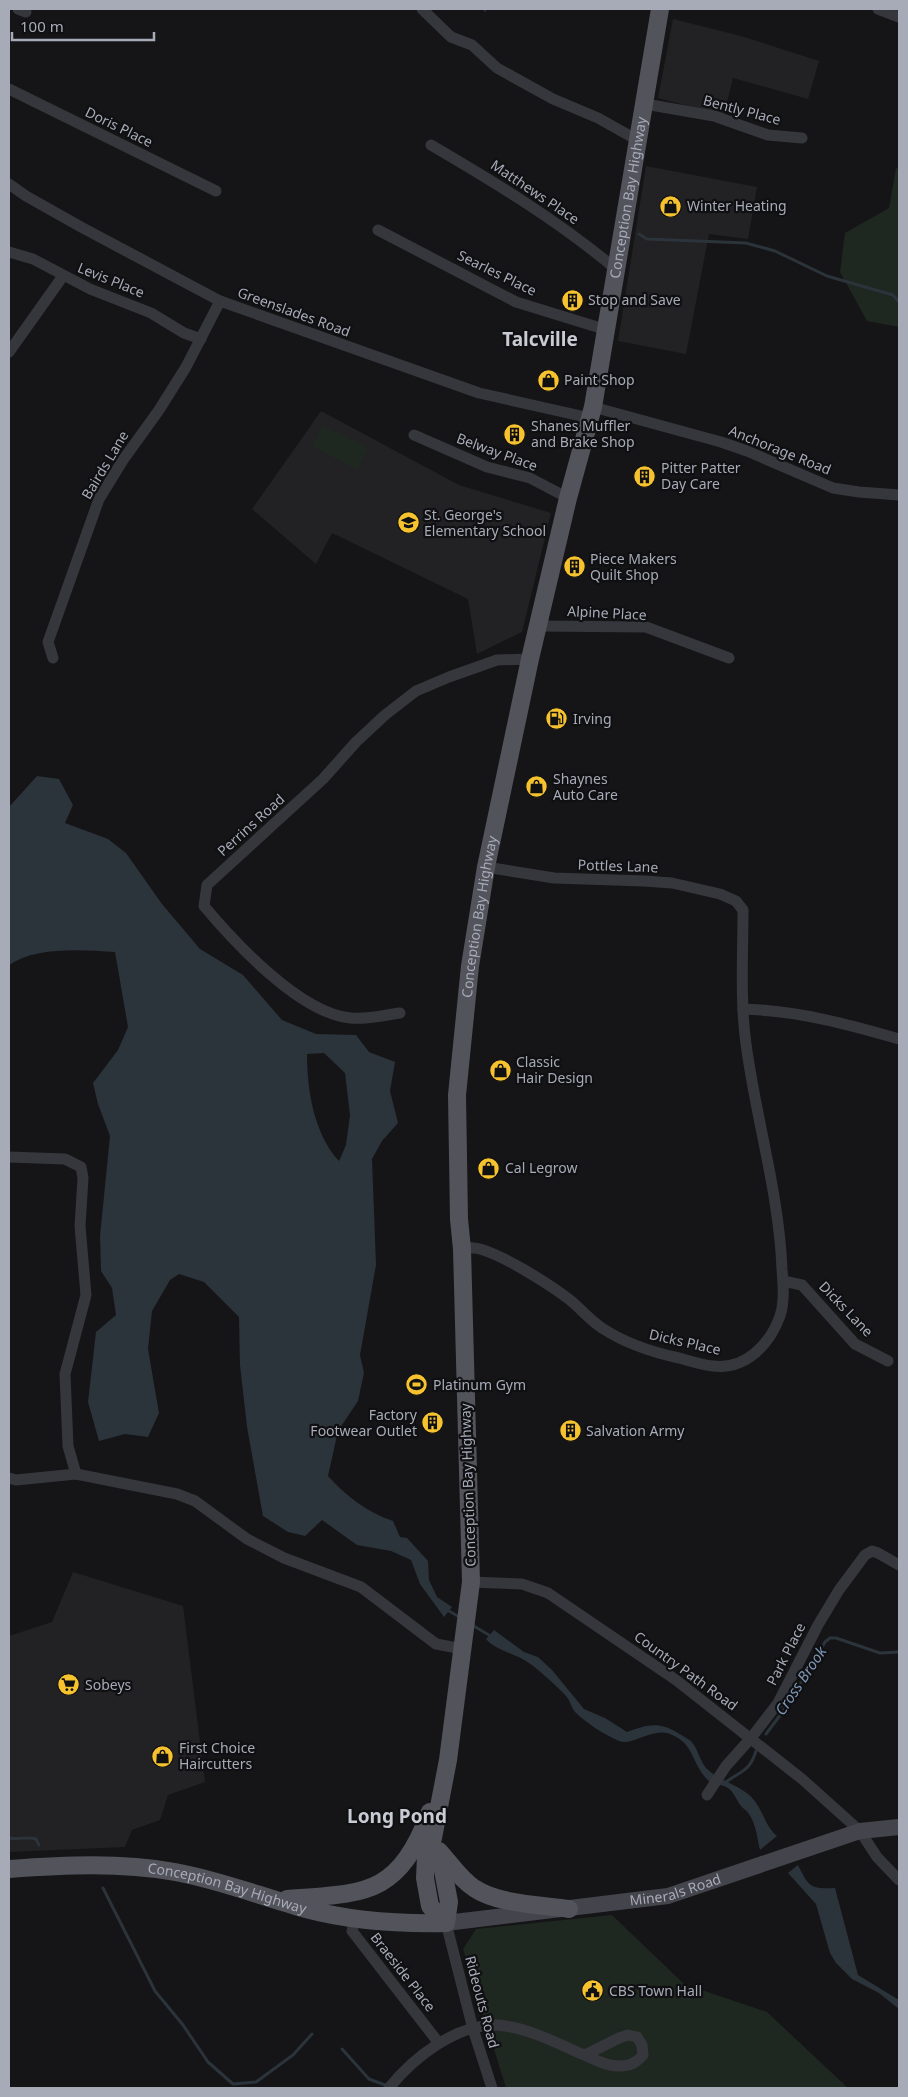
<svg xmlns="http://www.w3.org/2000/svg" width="908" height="2097" font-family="'Noto Sans',sans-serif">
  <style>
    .built { fill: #222124 }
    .green { fill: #1f2721 }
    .water { fill: #2b333b; fill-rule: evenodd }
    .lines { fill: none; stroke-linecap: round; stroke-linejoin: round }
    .stream { stroke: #2b333b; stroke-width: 3 }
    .street { stroke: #36373c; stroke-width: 11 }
    .secondary { stroke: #44454c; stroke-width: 16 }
    .primary { stroke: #52535b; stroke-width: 18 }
    .labels { text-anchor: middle; stroke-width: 4.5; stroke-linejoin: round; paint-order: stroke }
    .street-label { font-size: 14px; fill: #a7abb8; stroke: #101012 }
    .poi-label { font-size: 14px; fill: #a7abb8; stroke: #101012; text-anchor: start }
    .water-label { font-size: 15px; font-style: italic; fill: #7d96b4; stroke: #101012 }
    .district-label { font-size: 19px; font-weight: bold; fill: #c8cad4; stroke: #101012 }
  </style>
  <rect width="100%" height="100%" fill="#151517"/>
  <g class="built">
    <path d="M673,19L741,36L819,61L808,99L733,78L724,115L658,98Z"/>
    <path d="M646,166L757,187L748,239L709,234L686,354L618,341Z"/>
    <path d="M321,411L459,485L551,513L522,632L477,654L468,599L332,533L316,564L252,509Z"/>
    <path d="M73,1572L183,1606L205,1782L168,1795L160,1820L132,1830L125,1847L9,1852V1636L52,1622Z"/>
  </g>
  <g class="green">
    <path d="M896,168L899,169V327L867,321L840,272L845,233L889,208Z"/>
    <path d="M322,425L368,448L357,470L312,447Z"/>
    <path d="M612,1915L684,1984L767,2012L848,2088H506L463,1949L476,1929Z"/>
  </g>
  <g class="water">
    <path d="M37,776L59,779L73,805L65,823L108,839L126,853L162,904L200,949L243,975L282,1020L316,1034L356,1035L369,1052L395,1062L390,1091L398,1123L382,1141L372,1159L376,1265L360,1355L364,1373L358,1401L338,1431L328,1476C345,1495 368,1513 393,1521L400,1537L407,1538L428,1561L429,1580L437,1597L452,1607L444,1617L420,1584L411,1560L391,1551L357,1545L322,1520L305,1536L288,1532L263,1516L247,1427L240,1365L239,1317L204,1282L179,1274L170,1280L152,1311L148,1349L159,1413L148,1437L125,1434L99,1441L88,1402L96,1332L116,1315L112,1288L101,1271L100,1236L110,1136L98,1104L93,1083L118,1050L128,1027L115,952C82,950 37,946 9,965V807ZM324,1053L345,1073L350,1115L346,1145L339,1161C314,1134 307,1090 307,1054Z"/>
    <path d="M494,1630L524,1652L538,1657L552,1670L584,1709L605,1718L627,1732C647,1725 658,1721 678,1733C682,1736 687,1738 691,1741C698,1749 700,1761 706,1768C720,1782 742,1785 754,1800C763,1811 766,1827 777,1836L760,1850C757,1838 756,1824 749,1814C747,1810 743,1809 741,1806C737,1801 734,1792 728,1788C718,1782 713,1787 705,1777C690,1759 694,1742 667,1733C651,1729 631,1746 619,1741C604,1734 587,1724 575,1712C571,1707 570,1700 566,1696C558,1687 539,1670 529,1663C516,1654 495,1650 486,1639Z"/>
    <path d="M798,1865C809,1887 810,1889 835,1888L858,1975L899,2000V2009L879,1993L852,1979L836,1963L830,1953L816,1904L788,1873Z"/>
  </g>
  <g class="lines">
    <g class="stream">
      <path d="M485,9V10"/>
      <path d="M639,234L647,239L746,243L775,251L827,276L893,295L899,302"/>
      <path d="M449,1611L461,1618"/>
      <path d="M472,1625L489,1635"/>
      <path d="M766,1734L787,1706L825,1642L830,1638H836L880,1653L899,1652"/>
      <path d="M726,1782C741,1771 750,1771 756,1751"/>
      <path d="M9,1838C18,1840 27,1836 36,1839L39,1845"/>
      <path d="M103,1888L155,1991L183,2025L208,2062L233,2084L256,2082L293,2055L312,2034"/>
      <path d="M342,2049L369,2079L385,2085"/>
    </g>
    <g class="street">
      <path d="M18,9L26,12"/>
      <path d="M422,9L451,37L472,45L497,68L553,99L598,118L639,141"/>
      <path d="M878,9L899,17"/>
      <path d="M9,89L216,191"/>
      <path d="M645,104L714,116L768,135L802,138"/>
      <path d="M431,145C496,183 560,222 617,270"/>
      <path d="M9,184L26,196L81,227L220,301L479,393L590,418"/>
      <path d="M378,230L516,302L607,330"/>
      <path d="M9,252L33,259L90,289L151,313L184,333L201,339"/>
      <path d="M9,352L63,276"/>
      <path d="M593,407L721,442L747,451L833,488L859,492L899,495"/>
      <path d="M414,435L487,467L530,478L568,498"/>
      <path d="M538,626L646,627L729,658"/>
      <path d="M53,658L48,642L99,499L123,460L159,410L186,367L220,301"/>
      <path d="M743,1009C799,1011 847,1024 899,1039"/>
      <path d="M400,1013C385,1015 366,1020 350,1018C300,1013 235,943 204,906L207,885L323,779L356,742L385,715L416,691L449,677L497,660L530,659"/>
      <path d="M9,1157L65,1159L81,1167L83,1178L80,1226L86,1295L65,1374L68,1446L76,1474"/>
      <path d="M462,1249C465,1248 470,1247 473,1248C495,1249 552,1286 570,1300C581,1309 590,1320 602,1328C626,1344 651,1352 679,1358C690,1361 702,1365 713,1366C746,1370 770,1344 780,1316C785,1301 783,1284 782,1269C779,1193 756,1119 746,1044C740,1000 743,954 743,910L736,901L720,894L672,883L644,881L554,878L486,867"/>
      <path d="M783,1281L802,1285L855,1344L888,1361"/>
      <path d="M9,1478L16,1480L76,1474L177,1494L195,1501L247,1539L284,1558L361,1587L436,1644L463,1649"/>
      <path d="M471,1582L522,1584L548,1593L676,1680L802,1779L860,1831L877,1857L899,1880"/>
      <path d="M707,1795L726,1766L751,1738L778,1703L818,1625L839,1590L865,1555L872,1551L878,1553L899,1565"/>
      <path d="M355,1918L352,1931L438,2042"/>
      <path d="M446,1923L473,2029L492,2088"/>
      <path d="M389,2088C413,2058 456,2024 497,2025C526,2027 557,2043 584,2055C594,2059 608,2067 620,2066C630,2066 636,2063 643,2055L642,2045L637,2037L628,2035L619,2038L585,2055"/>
    </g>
    <path class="secondary" id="s1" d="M446,1923L668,1896L860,1831L899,1827"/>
    <g class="primary">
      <path d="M439,1851C450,1863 460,1879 474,1888C497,1904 541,1905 569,1909"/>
      <path d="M440,1854L449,1902L446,1923"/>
      <path id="s2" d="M9,1869C63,1865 121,1862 175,1872C220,1880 262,1897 306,1909C351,1921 400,1924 446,1923"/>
      <path d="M287,1899C367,1893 398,1896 430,1812"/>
      <path id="s3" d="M446,1923L430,1906L425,1878L426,1857L433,1838L448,1760L471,1582L462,1249L459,1219L457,1095L470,966L486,867L530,659L568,498L593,407L660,9"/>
    </g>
  </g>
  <defs>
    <symbol id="shop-disc" viewBox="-11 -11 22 22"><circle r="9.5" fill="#f6c32f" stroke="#101012"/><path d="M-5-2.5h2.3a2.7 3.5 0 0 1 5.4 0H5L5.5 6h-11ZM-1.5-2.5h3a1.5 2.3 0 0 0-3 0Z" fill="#111"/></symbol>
    <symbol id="building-disc" viewBox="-11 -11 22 22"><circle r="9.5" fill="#f6c32f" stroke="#101012"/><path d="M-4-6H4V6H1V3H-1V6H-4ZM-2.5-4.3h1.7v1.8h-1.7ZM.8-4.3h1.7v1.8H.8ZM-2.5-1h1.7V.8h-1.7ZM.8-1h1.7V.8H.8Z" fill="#111"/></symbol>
    <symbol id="school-disc" viewBox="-11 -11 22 22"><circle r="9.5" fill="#f6c32f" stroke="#101012"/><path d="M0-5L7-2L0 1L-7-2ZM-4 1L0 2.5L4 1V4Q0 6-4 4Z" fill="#111"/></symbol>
    <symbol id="fuel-disc" viewBox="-11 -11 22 22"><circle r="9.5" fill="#f6c32f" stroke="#101012"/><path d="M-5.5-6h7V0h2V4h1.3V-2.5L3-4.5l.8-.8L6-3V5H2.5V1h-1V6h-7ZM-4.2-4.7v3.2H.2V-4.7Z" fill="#111"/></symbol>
    <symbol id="stadium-disc" viewBox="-11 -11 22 22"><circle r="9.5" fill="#f6c32f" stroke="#101012"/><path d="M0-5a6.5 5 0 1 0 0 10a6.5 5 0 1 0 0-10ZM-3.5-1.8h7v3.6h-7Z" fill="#111"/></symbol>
    <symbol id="supermarket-disc" viewBox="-11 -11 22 22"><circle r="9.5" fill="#f6c32f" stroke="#101012"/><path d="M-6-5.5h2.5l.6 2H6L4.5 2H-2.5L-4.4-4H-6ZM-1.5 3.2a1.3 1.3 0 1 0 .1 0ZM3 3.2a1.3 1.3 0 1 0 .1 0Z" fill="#111"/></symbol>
    <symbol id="civic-disc" viewBox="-11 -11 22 22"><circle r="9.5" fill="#f6c32f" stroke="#101012"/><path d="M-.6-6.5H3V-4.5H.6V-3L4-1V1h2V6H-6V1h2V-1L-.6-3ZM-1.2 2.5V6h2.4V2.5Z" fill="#111"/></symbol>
  </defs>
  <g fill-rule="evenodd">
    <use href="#shop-disc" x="658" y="194" width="25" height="25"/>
    <use href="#building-disc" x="560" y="288" width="25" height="25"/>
    <use href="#shop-disc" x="536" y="368" width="25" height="25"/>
    <use href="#building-disc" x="502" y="422" width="25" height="25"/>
    <use href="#building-disc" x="632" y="464" width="25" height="25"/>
    <use href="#school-disc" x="396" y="510" width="25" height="25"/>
    <use href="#building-disc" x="562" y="554" width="25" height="25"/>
    <use href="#fuel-disc" x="544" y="706" width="25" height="25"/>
    <use href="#shop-disc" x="524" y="774" width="25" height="25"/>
    <use href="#shop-disc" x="488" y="1058" width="25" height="25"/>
    <use href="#shop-disc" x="476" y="1156" width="25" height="25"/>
    <use href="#stadium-disc" x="404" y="1372" width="25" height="25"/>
    <use href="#building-disc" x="420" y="1410" width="25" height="25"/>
    <use href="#building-disc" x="558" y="1418" width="25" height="25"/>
    <use href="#supermarket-disc" x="56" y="1672" width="25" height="25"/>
    <use href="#shop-disc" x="150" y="1744" width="25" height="25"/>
    <use href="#civic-disc" x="580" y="1978" width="25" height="25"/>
  </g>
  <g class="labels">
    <g class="street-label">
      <text transform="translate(742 110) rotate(15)" y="5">Bently Place</text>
      <text transform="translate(119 127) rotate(26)" y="5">Doris Place</text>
      <text transform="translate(535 192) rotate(34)" y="5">Matthews Place</text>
      <text dy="5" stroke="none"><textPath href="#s3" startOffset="1754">Conception Bay Highway</textPath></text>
      <text transform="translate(497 273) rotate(26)" y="5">Searles Place</text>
      <text transform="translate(111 280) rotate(22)" y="5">Levis Place</text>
      <text transform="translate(294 312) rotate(20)" y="5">Greenslades Road</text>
      <text transform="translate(780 450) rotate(22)" y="5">Anchorage Road</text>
      <text transform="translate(497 452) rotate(20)" y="5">Belway Place</text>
      <text transform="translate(105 465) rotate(-59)" y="5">Bairds Lane</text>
      <text transform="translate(607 613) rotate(3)" y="5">Alpine Place</text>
      <text transform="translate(251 825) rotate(-42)" y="5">Perrins Road</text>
      <text transform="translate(618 866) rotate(2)" y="5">Pottles Lane</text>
      <text dy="5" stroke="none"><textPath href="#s3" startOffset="1019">Conception Bay Highway</textPath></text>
      <text transform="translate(846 1309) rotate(46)" y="5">Dicks Lane</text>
      <text transform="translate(685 1342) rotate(13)" y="5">Dicks Place</text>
      <text transform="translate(468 1485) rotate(-92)" y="5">Conception Bay Highway</text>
      <text transform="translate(786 1654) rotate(-63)" y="5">Park Place</text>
      <text transform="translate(686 1671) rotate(36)" y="5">Country Path Road</text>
      <text dy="5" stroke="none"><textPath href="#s2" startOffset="221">Conception Bay Highway</textPath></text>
      <text dy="5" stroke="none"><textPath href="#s1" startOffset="232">Minerals Road</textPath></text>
      <text transform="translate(403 1972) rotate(52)" y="5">Braeside Place</text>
      <text transform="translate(482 2002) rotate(75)" y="5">Rideouts Road</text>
    </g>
    <g class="poi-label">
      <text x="687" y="211">Winter Heating</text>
      <text x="588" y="305">Stop and Save</text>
      <text x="564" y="385">Paint Shop</text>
      <text x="531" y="431">Shanes Muffler<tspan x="531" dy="16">and Brake Shop</tspan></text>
      <text x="661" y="473">Pitter Patter<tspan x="661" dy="16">Day Care</tspan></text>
      <text x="424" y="520">St. George's<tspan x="424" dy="16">Elementary School</tspan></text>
      <text x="590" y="564">Piece Makers<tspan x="590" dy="16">Quilt Shop</tspan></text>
      <text x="573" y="724">Irving</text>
      <text x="553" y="784">Shaynes<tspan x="553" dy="16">Auto Care</tspan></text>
      <text x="516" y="1067">Classic<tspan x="516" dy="16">Hair Design</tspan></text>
      <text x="505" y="1173">Cal Legrow</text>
      <text x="433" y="1390">Platinum Gym</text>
      <text x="417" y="1420" text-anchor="end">Factory<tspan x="417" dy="16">Footwear Outlet</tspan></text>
      <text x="586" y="1436">Salvation Army</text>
      <text x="85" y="1690">Sobeys</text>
      <text x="179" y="1753">First Choice<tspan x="179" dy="16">Haircutters</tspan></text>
      <text x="609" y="1996">CBS Town Hall</text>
    </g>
    <g class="water-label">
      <text transform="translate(801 1681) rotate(-56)" y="5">Cross Brook</text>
    </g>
    <g class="district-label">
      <text x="540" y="346">Talcville</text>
      <text x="397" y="1823">Long Pond</text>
    </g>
  </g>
  <rect width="908" height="2097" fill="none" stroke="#a7abb8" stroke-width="20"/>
  <path d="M12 32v8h142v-8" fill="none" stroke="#a7abb8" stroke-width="2.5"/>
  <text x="20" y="32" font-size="15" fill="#a7abb8" stroke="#101012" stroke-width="4" paint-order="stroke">100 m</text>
</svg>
